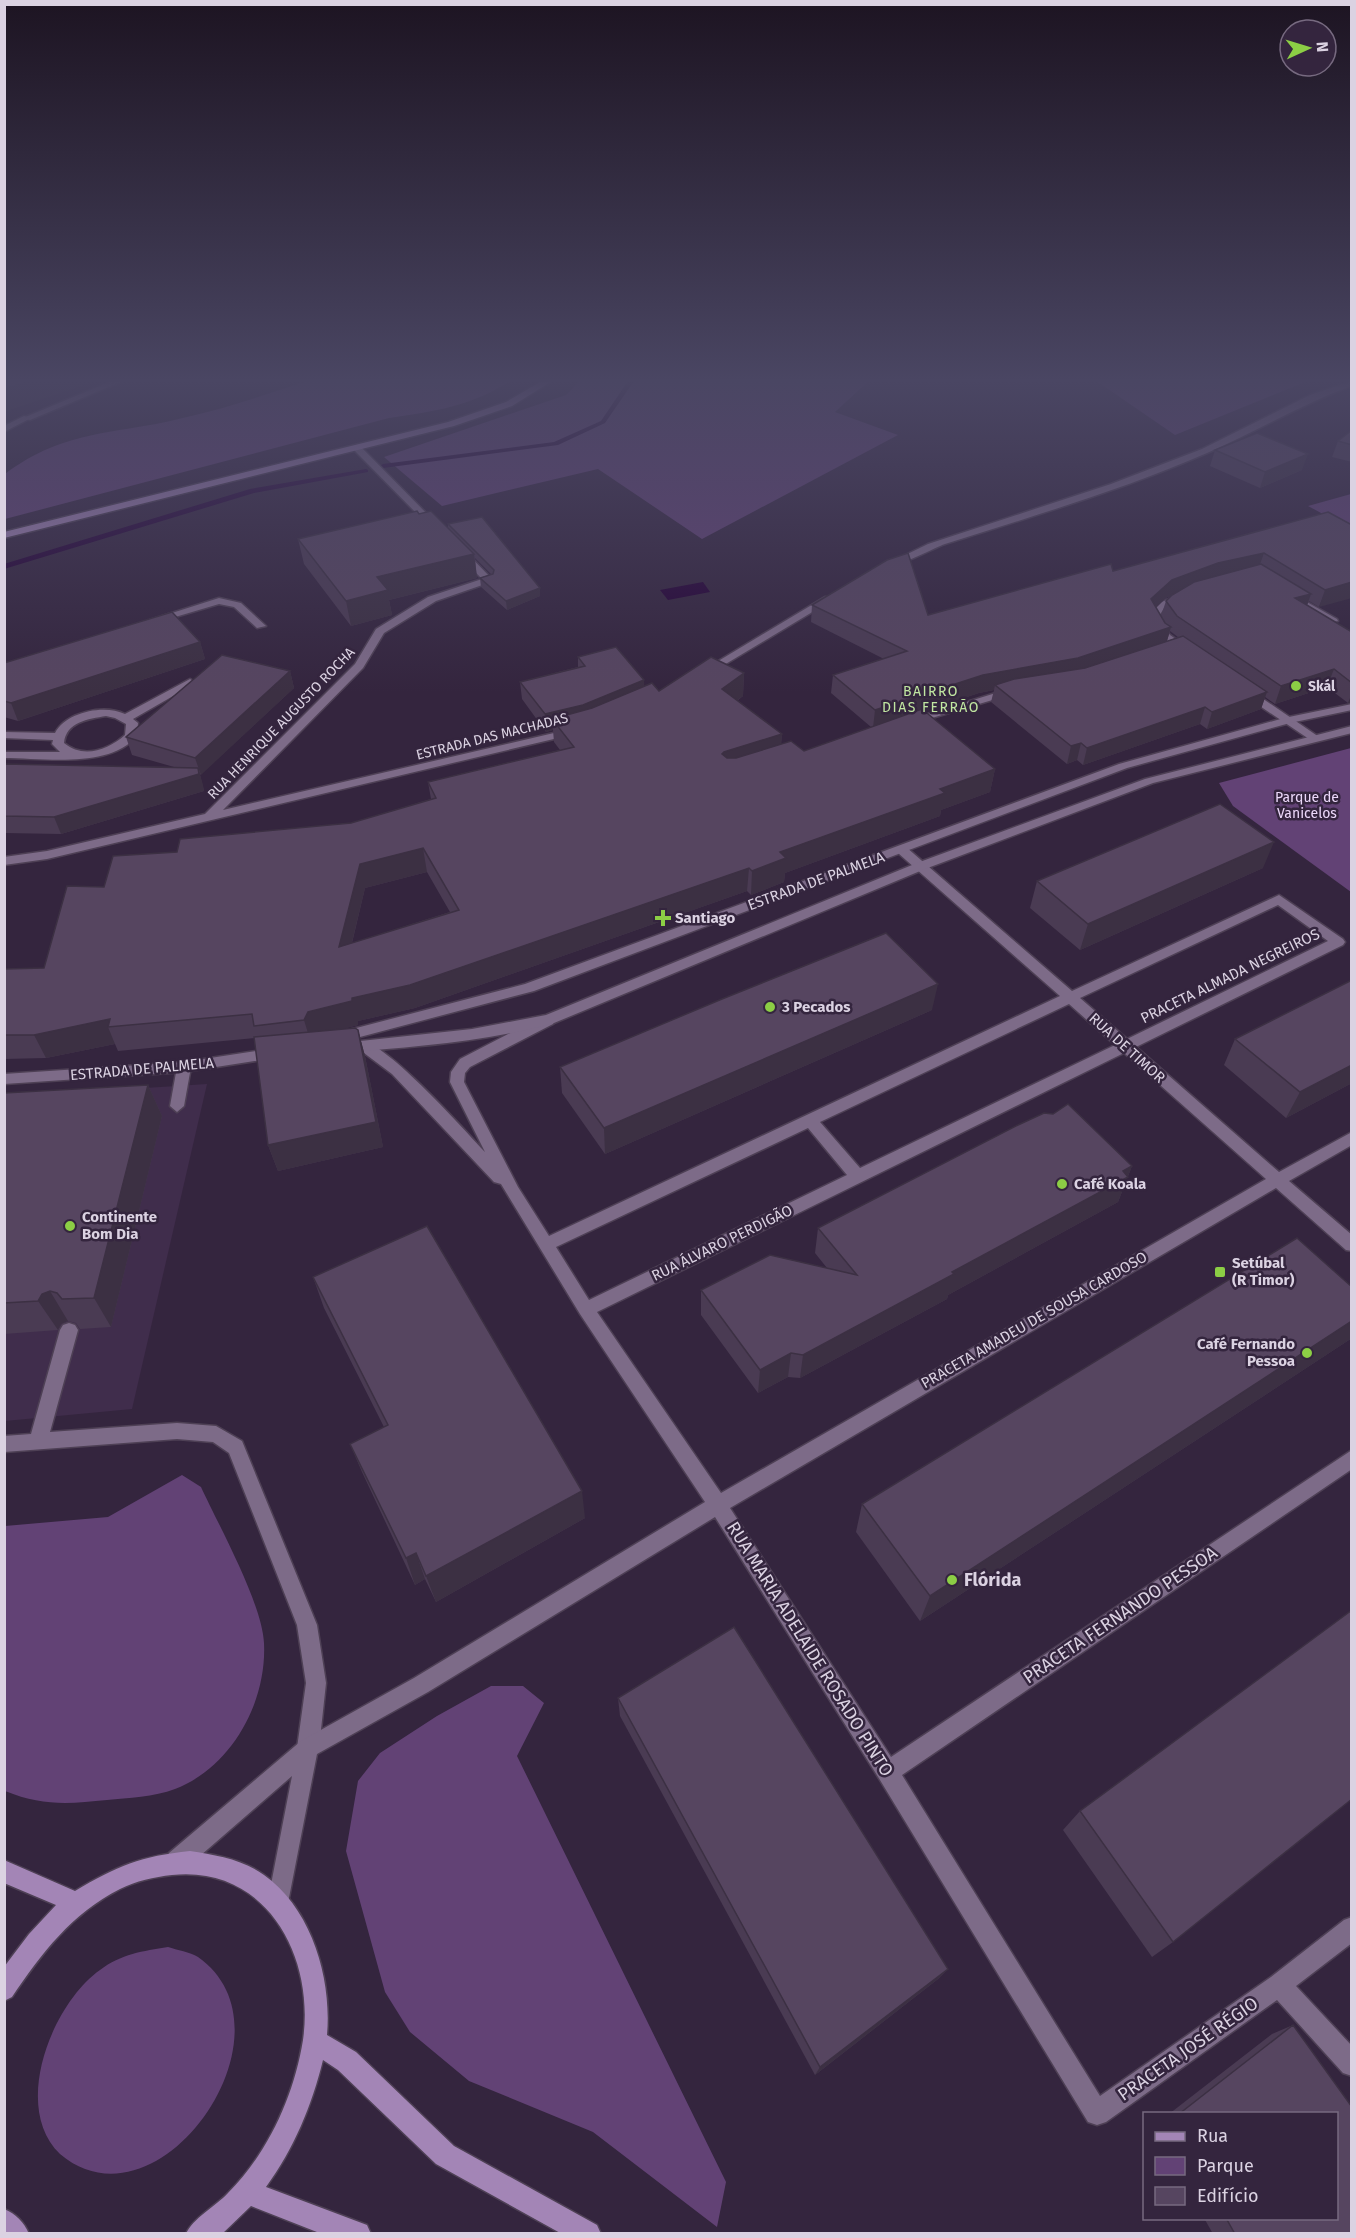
<svg xmlns="http://www.w3.org/2000/svg" width="1356" height="2238" font-family="'Fira Sans',sans-serif">
  <style>
    .built { fill: #402d4c }
    .green { fill: #624275 }
    .water { fill: #250336 }
    .lines { fill: none; stroke-linecap: round; stroke-linejoin: round }
    .stream { fill: #250336; fill-rule: evenodd }
    .service-casing { stroke: #4e4055; stroke-width: 3 }
    .minor-casing { stroke: #4e4055; stroke-width: 3 }
    .tertiary-casing { stroke: #4e4055; stroke-width: 3 }
    .primary-casing { stroke: #4e4055; stroke-width: 3 }
    .service { fill: #7d6b88; fill-rule: evenodd }
    .minor { fill: #7d6b88; fill-rule: evenodd }
    .tertiary { fill: #7d6b88; fill-rule: evenodd }
    .primary { fill: #a385b6; fill-rule: evenodd }
    .wall { fill: #4a3b53; fill-rule: evenodd }
    .shaded-wall { fill: #3c3043 }
    .building { fill: #564560; stroke: #3c3043; stroke-width: 1.5; fill-rule: evenodd }
    .poi-dot { fill: #8cce45; stroke: #34253e; stroke-width: 2 }
    .labels { text-anchor: middle; stroke-width: 5; stroke-linejoin: round; paint-order: stroke }
    .far-poi-label { font-size: 14px; font-weight: bold; fill: #dbd2e2; stroke: #34253e; text-anchor: start }
    .far-neighbourhood-label { font-size: 14px; letter-spacing: 1.5px; fill: #c0e6a1; stroke: #34253e }
    .far-street-label { font-size: 14px; fill: #dbd2e2; stroke: #34253e }
    .far-park-label { font-size: 14px; fill: #ecd8fa; stroke: #34253e }
    .street-label { font-size: 15px; fill: #dbd2e2; stroke: #34253e }
    .poi-label { font-size: 15px; font-weight: bold; fill: #dbd2e2; stroke: #34253e; text-anchor: start }
    .near-poi-label { font-size: 18px; font-weight: bold; fill: #dbd2e2; stroke: #34253e; text-anchor: start }
    .near-street-label { font-size: 18px; fill: #dbd2e2; stroke: #34253e }
  </style>
  <rect width="100%" height="100%" fill="#34253e"/>
  <path class="built" d="M207,1084L132,1409L5,1421V1097Z"/>
  <g class="green">
    <path d="M316,378H378L383,382L404,378H515C473,406 437,411 389,418L5,519V474C66,428 118,435 187,417C231,407 273,392 316,378Z"/>
    <path d="M583,378H872L835,412L898,435L702,539L598,469L442,506L384,457L566,395Z"/>
    <path d="M1092,378H1315L1175,435Z"/>
    <path d="M1351,494V529L1308,506Z"/>
    <path d="M1351,748H1352L1351,892L1233,806L1219,783Z"/>
    <path d="M182,1475L201,1487C219,1526 262,1603 264,1643C267,1702 232,1767 175,1789C154,1797 128,1798 107,1800C68,1804 42,1806 5,1791V1526L108,1517Z"/>
    <path d="M491,1686H523L544,1703L517,1756L726,2182L717,2227L593,2132L469,2081L410,2032L385,1992L346,1851L358,1781L380,1753L437,1716Z"/>
    <path d="M168,1947C177,1950 190,1952 198,1957C303,2031 159,2238 60,2154C11,2107 52,2004 100,1970C121,1954 143,1951 168,1947Z"/>
  </g>
  <path class="water" d="M703,582L710,592L668,600L660,590Z"/>
  <g class="lines">
    <g class="stream">
      <path d="M630,378H636L605,423L558,445L383,468L380,466L383,464L554,442L601,421Z"/>
      <path d="M366,469L368,470V472L254,493L4,569V564L250,489Z"/>
    </g>
    <defs>
      <g id="service">
        <path d="M119,378H130L30,420L23,418Z"/>
        <path d="M184,1062L191,1067L184,1106L177,1112L170,1106L177,1067Z"/>
        <path d="M69,1323L75,1325L78,1330L50,1432L177,1423L216,1426L242,1441L317,1625L326,1683L319,1748L315,1755L308,1759L301,1755L297,1748L306,1683L297,1625L229,1453L213,1442L177,1439L4,1452V1436L31,1434L60,1330L63,1325Z"/>
      </g>
      <g id="minor">
        <path d="M1352,381V386C1301,404 1256,432 1207,453C1122,490 1033,516 945,544C933,548 895,570 887,564L928,544L1111,484L1202,449L1310,395Z"/>
        <path d="M24,416L31,418L4,432V426Z"/>
        <path d="M354,446H360L438,525V529H432L354,450Z"/>
        <path d="M458,550H464L491,578V582L436,601L384,633L363,668L223,810L571,729L575,730V734L47,859L4,865V857L47,851L205,814L355,664L376,629L428,597L482,579L458,554Z"/>
        <path d="M1185,593L1189,594V598L1164,608L1158,618L1170,635L1190,649V653L1186,654L1162,639L1148,618L1156,604Z"/>
        <path d="M1291,593L1337,619L1338,621L1329,623L1287,598V594Z"/>
        <path d="M825,597L834,599L709,674L700,672Z"/>
        <path d="M219,598L241,603L266,626L257,628L234,607L219,604L155,623L150,620Z"/>
        <path d="M190,679L195,682L194,684L133,719L138,723L137,736C109,769 44,758 4,758V752H60L52,744L53,740L4,738V732L55,733C66,712 104,704 125,714ZM106,716L115,718L126,724L125,735C108,750 83,759 64,743C66,722 88,719 106,716Z"/>
        <path d="M1012,688L1016,689V693L915,723H907L905,721Z"/>
        <path d="M1246,689L1250,690L1319,737L1313,740L1309,739L1242,694V690Z"/>
        <path d="M902,846L906,847L1072,991L1279,895L1343,939L1345,942L1343,945L1136,1047L1279,1172L1352,1132V1145L1289,1181L1352,1235V1251L1346,1250L1276,1188L730,1508L891,1757L1352,1450V1469L902,1775L1100,2096L1271,1977L1344,1920L1352,1917V1943L1296,1986L1352,2046V2076L1343,2073L1277,2000L1106,2122L1097,2125L1088,2122L880,1780L715,1517L428,1692L317,1754L287,1908L279,1911L271,1908L268,1900L292,1776L185,1869L177,1872L169,1869L166,1861L169,1853L301,1741L414,1678L705,1502L580,1314L501,1184L494,1182L392,1074L360,1050L358,1046L360,1042C381,1036 467,1133 485,1152L450,1082L451,1072L460,1059L543,1016H553L555,1020L553,1024L470,1067L465,1073L464,1082L518,1187L549,1236L1060,996L898,853L896,850ZM1278,905L1328,941L1127,1039L1080,998ZM1069,1004L1115,1045L860,1168L820,1122ZM1124,1053L1266,1179L721,1493L597,1312ZM808,1128L847,1175L589,1300L556,1247Z"/>
      </g>
      <g id="tertiary">
        <path d="M1352,704V710L1290,723L1127,768L534,991L341,1042L334,1037L341,1032L525,984L1119,764L1284,718Z"/>
        <path d="M1352,726V733L1153,783L925,869L554,1023C486,1042 412,1047 342,1053L335,1048L342,1043L472,1029L546,1015L917,863L1145,779Z"/>
        <path d="M276,1048L281,1049L283,1053L281,1057L184,1072L4,1084V1074L184,1062Z"/>
      </g>
      <g id="primary">
        <path d="M547,378H557L512,406L454,426L4,538V532L448,422L506,402Z"/>
        <path d="M190,1851C215,1855 242,1859 264,1875C312,1909 332,1979 327,2035L356,2052L454,2146L597,2225L601,2234H562L436,2164L338,2070L323,2060C312,2105 294,2149 266,2187L367,2225L371,2234H322L251,2206L222,2234H186C192,2219 216,2206 228,2193C268,2153 294,2096 303,2040C315,1956 266,1865 172,1875C154,1877 136,1881 120,1889C71,1914 42,1953 12,1997L4,2001V1967L29,1934L56,1905L4,1883V1860L75,1891C117,1866 141,1856 190,1851Z"/>
        <path d="M4,2209C16,2214 24,2222 29,2234H4Z"/>
      </g>
    </defs>
    <use href="#service" class="service-casing"/>
    <use href="#minor" class="minor-casing"/>
    <use href="#tertiary" class="tertiary-casing"/>
    <use href="#primary" class="primary-casing"/>
    <use href="#service" class="service"/>
    <use href="#minor" class="minor"/>
    <use href="#tertiary" class="tertiary"/>
    <use href="#primary" class="primary"/>
  </g>
  <g class="wall">
    <path d="M1352,430V462L1332,457L1338,441Z"/>
    <path d="M1215,450L1302,470L1260,488L1210,466Z"/>
    <path d="M419,514L448,528V524L540,596L507,610L481,587L480,578L491,574L475,558L477,578L389,600L392,615L351,626L304,564L298,539Z"/>
    <path d="M1352,525L1319,607L1309,601L1307,605L1352,632V702L1348,703L1327,687L1275,704L1265,697L1261,709L1207,729L1200,724L1083,765L1077,760L1067,764L991,702L994,690L979,693L924,711L995,769L990,792L941,810L940,816L785,873L784,882L751,895L747,891L415,1008L358,1021V1025L342,1029L358,1030L365,1056L383,1147L278,1171L268,1145L255,1038L118,1051L115,1044L46,1058L4,1059V969L44,968L104,887L177,852L351,823L431,799L428,782L560,750L554,742L553,730L546,732L522,699L520,682L578,667V657L644,686L659,691L744,673L743,696L737,701L782,734L781,744L804,751L871,727L831,693L833,675L884,659L811,622L812,605L928,615L1113,571ZM1170,596L1166,601L1161,616L1156,608L1167,597ZM1170,631L1178,637L1167,641ZM427,872L450,912L352,943L365,888Z"/>
    <path d="M200,642L205,659L18,721L4,717V663Z"/>
    <path d="M290,671L294,688L200,775L204,791L61,834L4,833V764L174,767L132,755L126,737Z"/>
    <path d="M1263,868L1080,950L1030,908L1037,881Z"/>
    <path d="M932,1010L605,1154L562,1093L560,1067Z"/>
    <path d="M1235,1039L1352,1083L1286,1118L1224,1065Z"/>
    <path d="M148,1085L162,1116L111,1327L80,1329L76,1323L68,1321L61,1324L58,1330L4,1334V1093Z"/>
    <path d="M1132,1166L1118,1202L948,1295L947,1299L800,1378L788,1377L758,1393L701,1315V1290L827,1268L815,1253L818,1228Z"/>
    <path d="M313,1277L585,1518L436,1602L425,1579L415,1585L362,1472L350,1444L384,1427L324,1308Z"/>
    <path d="M1352,1287V1338L920,1621L856,1532L862,1504Z"/>
    <path d="M618,1698L948,1969L938,1979L815,2075L620,1716Z"/>
    <path d="M1080,1811L1173,1942L1152,1957L1063,1830Z"/>
    <path d="M1293,2025L1352,2107V2234H1213L1204,2218H1336V2114H1169L1272,2034Z"/>
  </g>
  <g class="shaded-wall">
    <path d="M39,378H105L4,412V389Z"/>
    <path d="M1308,454L1302,470L1260,488L1265,472Z"/>
    <path d="M1264,553L1258,570L1213,580L1167,597L1146,617L1151,599L1172,580L1218,563Z"/>
    <path d="M474,554L477,578L389,600L392,615L351,626L346,601L377,577Z"/>
    <path d="M1352,582V598L1319,607L1325,590Z"/>
    <path d="M540,588V596L507,610L506,601Z"/>
    <path d="M1311,594L1305,611L1295,598Z"/>
    <path d="M1171,627L1166,644L1073,676L995,685L994,690L979,693L873,728L875,710L983,675Z"/>
    <path d="M200,642L205,659L18,721L11,703Z"/>
    <path d="M1334,669L1327,687L1275,704L1281,686Z"/>
    <path d="M290,671L294,688L201,775L195,758Z"/>
    <path d="M744,673L743,696L722,712V689Z"/>
    <path d="M644,680L645,697L552,719L553,730L546,732L545,714Z"/>
    <path d="M1267,692L1261,709L1207,729L1212,712Z"/>
    <path d="M1352,693V702L1348,703Z"/>
    <path d="M1205,707L1200,724L1083,765L1087,748Z"/>
    <path d="M782,734L780,757L723,775L722,754L724,752Z"/>
    <path d="M1081,743L1077,760L1067,764L1071,746Z"/>
    <path d="M198,768L203,785L204,791L61,834L54,817Z"/>
    <path d="M995,769L990,792L941,810L940,816L785,873L784,882L751,895L752,871L780,852L940,789Z"/>
    <path d="M1274,842L1263,868L1080,950L1088,924Z"/>
    <path d="M423,848L427,872L365,888L345,971L339,947L360,864Z"/>
    <path d="M749,868L747,891L415,1008L358,1021V1025L315,1036L311,1043L304,1020L308,1012Z"/>
    <path d="M938,984L932,1010L605,1154L604,1128Z"/>
    <path d="M110,1019L108,1027L115,1044L46,1058L34,1035Z"/>
    <path d="M358,1030L365,1056L383,1147L278,1171L268,1145Z"/>
    <path d="M1352,1065V1083L1286,1118L1300,1092Z"/>
    <path d="M148,1085L162,1116L111,1327L94,1298Z"/>
    <path d="M1132,1166L1118,1202L948,1295L947,1299L800,1378L803,1355L952,1272Z"/>
    <path d="M50,1291L68,1321L61,1324L58,1330L38,1301L42,1294Z"/>
    <path d="M1352,1321V1338L920,1621L930,1596Z"/>
    <path d="M791,1353L788,1377L758,1393L760,1370Z"/>
    <path d="M582,1491L585,1518L436,1602L426,1576Z"/>
    <path d="M416,1553L425,1579L415,1585L406,1558Z"/>
    <path d="M948,1969L938,1979L815,2075L820,2067Z"/>
  </g>
  <g class="building">
    <path d="M4,378H39L4,389Z"/>
    <path d="M1352,430V445L1338,441Z"/>
    <path d="M1257,433L1308,454L1265,472L1215,450Z"/>
    <path d="M417,511L419,514L431,511L474,554L377,577L388,590L346,601L298,539Z"/>
    <path d="M1328,512L1352,525V582L1325,590L1264,553L1218,563L1172,580L1151,599L1165,623L1171,627L1078,658L983,675L875,710L833,675L907,651L812,605L887,560L908,553L928,615L1111,564L1113,571Z"/>
    <path d="M482,517L540,588L506,601L480,578L493,574L494,570L448,524Z"/>
    <path d="M1261,564L1311,594L1295,598L1352,632V683L1334,669L1281,686L1177,616L1166,601L1172,595L1194,582Z"/>
    <path d="M172,612L200,642L11,703L4,701V663Z"/>
    <path d="M1183,636L1267,692L1212,712L1205,707L1087,748L1081,743L1071,746L995,685L1014,679L1085,668Z"/>
    <path d="M616,647L644,680L583,705L545,714L520,682L585,666L578,657Z"/>
    <path d="M222,655L290,671L195,758L126,737Z"/>
    <path d="M711,657L744,673L722,689L782,734L724,752L722,754L727,758H736L791,741L804,751L922,709L995,769L940,789L945,793L780,852L786,858L752,871L749,868L410,985L352,998V1001L308,1012L304,1020L254,1026L252,1014L108,1027L110,1019L34,1035H4V969L44,968L67,886L104,887L113,856L177,852L180,839L351,823L436,798L428,782L574,747L552,719L592,708L652,683L659,691ZM423,848L459,910L339,947L360,864Z"/>
    <path d="M4,764L198,768L199,774L54,817L4,816Z"/>
    <path d="M1220,804L1274,842L1088,924L1037,881Z"/>
    <path d="M886,933L938,984L604,1128L560,1067L722,999Z"/>
    <path d="M1352,980V1065L1300,1092L1235,1039Z"/>
    <path d="M355,1028L358,1030L376,1122L268,1145L254,1037Z"/>
    <path d="M148,1085L94,1298L62,1299L57,1293L50,1291L42,1294L38,1301L4,1303V1093Z"/>
    <path d="M1068,1104L1132,1166L1123,1171L1128,1177L952,1272L954,1274L803,1355L791,1353L760,1370L701,1290L770,1255L857,1275L818,1228L1018,1125L1044,1113L1053,1114Z"/>
    <path d="M427,1226L582,1491L426,1576L416,1553L406,1558L350,1444L388,1425L313,1277Z"/>
    <path d="M1297,1238L1352,1287V1321L930,1596L862,1504Z"/>
    <path d="M1352,1610V1799L1173,1942L1080,1811Z"/>
    <path d="M734,1627L948,1969L820,2067L618,1698Z"/>
    <path d="M1293,2025L1352,2107V2234H1235L1226,2218H1336V2114H1179Z"/>
  </g>
  <linearGradient id="sky" x2="0" y2="1"><stop stop-color="#1d1422"/><stop offset="0.55" stop-color="#4a4663"/><stop offset="1" stop-color="#4a4663" stop-opacity="0"/></linearGradient>
  <rect width="1356" height="692" fill="url(#sky)"/>
  <g class="poi-dot">
    <circle cx="1296" cy="686" r="6"/>
    <path d="M660 909h6v6h6v6h-6v6h-6v-6h-6v-6h6z"/>
    <circle cx="770" cy="1007" r="6"/>
    <circle cx="1062" cy="1184" r="6"/>
    <circle cx="70" cy="1226" r="6"/>
    <rect x="1214" y="1266" width="12" height="12" rx="3"/>
    <circle cx="1307" cy="1353" r="6"/>
    <circle cx="952" cy="1580" r="6"/>
  </g>
  <g class="labels">
    <g class="far-poi-label">
      <text x="1308" y="691">Skál</text>
    </g>
    <g class="far-neighbourhood-label">
      <text x="931" y="696">BAIRRO<tspan x="931" dy="16">DIAS FERRÃO</tspan></text>
    </g>
    <g class="far-street-label">
      <text transform="translate(281 723) rotate(-46)" y="5">RUA HENRIQUE AUGUSTO ROCHA</text>
      <text transform="translate(492 736) rotate(-14)" y="5">ESTRADA DAS MACHADAS</text>
    </g>
    <g class="far-park-label">
      <text x="1307" y="802">Parque de<tspan x="1307" dy="16">Vanicelos</tspan></text>
    </g>
    <g class="street-label">
      <text transform="translate(816 881) rotate(-20)" y="5">ESTRADA DE PALMELA</text>
      <text transform="translate(1230 976) rotate(-26)" y="5">PRACETA ALMADA NEGREIROS</text>
      <text transform="translate(1127 1048) rotate(42)" y="5">RUA DE TIMOR</text>
      <text transform="translate(142 1069) rotate(-5)" y="5">ESTRADA DE PALMELA</text>
      <text transform="translate(722 1243) rotate(-26)" y="5">RUA ÁLVARO PERDIGÃO</text>
      <text transform="translate(1034 1320) rotate(-30)" y="5">PRACETA AMADEU DE SOUSA CARDOSO</text>
    </g>
    <g class="poi-label">
      <text x="675" y="923">Santiago</text>
      <text x="782" y="1012">3 Pecados</text>
      <text x="1074" y="1189">Café Koala</text>
      <text x="82" y="1222">Continente<tspan x="82" dy="17">Bom Dia</tspan></text>
      <text x="1232" y="1268">Setúbal<tspan x="1232" dy="17">(R Timor)</tspan></text>
      <text x="1295" y="1349" text-anchor="end">Café Fernando<tspan x="1295" dy="17">Pessoa</tspan></text>
    </g>
    <g class="near-poi-label">
      <text x="964" y="1586">Flórida</text>
    </g>
    <g class="near-street-label">
      <text transform="translate(1120 1615) rotate(-34)" y="6">PRACETA FERNANDO PESSOA</text>
      <text transform="translate(810 1649) rotate(58)" y="6">RUA MARIA ADELAIDE ROSADO PINTO</text>
      <text transform="translate(1188 2049) rotate(-35)" y="6">PRACETA JOSÉ RÉGIO</text>
    </g>
  </g>
  <rect width="1356" height="2238" fill="none" stroke="#dbd2e2" stroke-width="12"/>
  <rect x="1143" y="2112" width="195" height="108" fill="#34253e" stroke="#776a80" stroke-width="1.5"/>
  <rect x="1155" y="2132" width="30" height="9" fill="#a385b6" stroke="#776a80" stroke-width="1.5"/>
  <text x="1197" y="2142" font-size="18" fill="#dbd2e2">Rua</text>
  <rect x="1155" y="2157" width="30" height="18" fill="#624275" stroke="#776a80" stroke-width="1.5"/>
  <text x="1197" y="2172" font-size="18" fill="#dbd2e2">Parque</text>
  <rect x="1155" y="2187" width="30" height="18" fill="#564560" stroke="#776a80" stroke-width="1.5"/>
  <text x="1197" y="2202" font-size="18" fill="#dbd2e2">Edifício</text>
  <g transform="translate(1308 48) rotate(86)"><circle r="28" fill="#34253e" stroke="#776a80" stroke-width="1.5"/>
  <path d="M0-4.5L10 22L0 15L-10 22Z" fill="#8cce45"/>
  <text y="-9" font-size="16" font-weight="bold" text-anchor="middle" fill="#dbd2e2">N</text>
  </g>
</svg>
